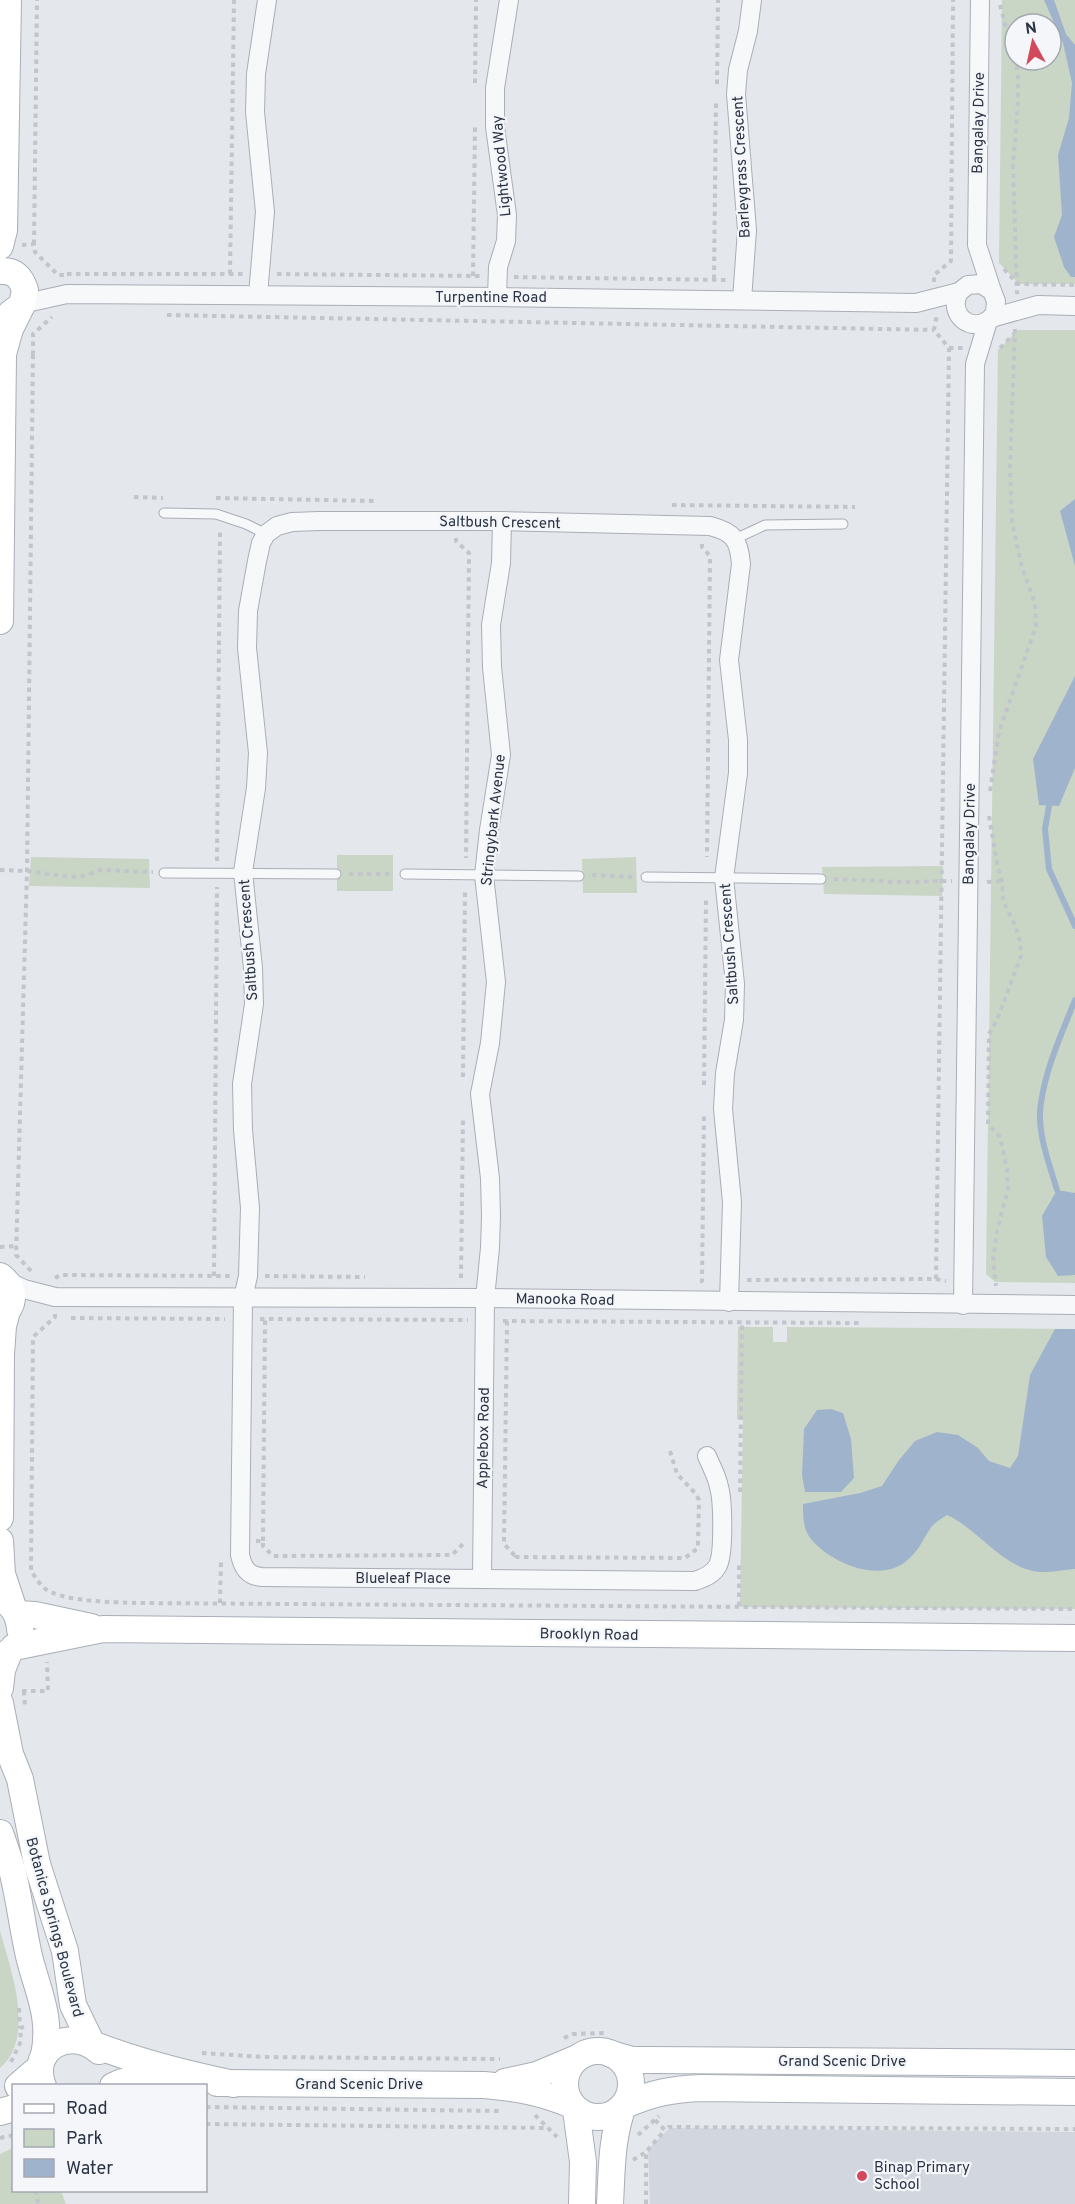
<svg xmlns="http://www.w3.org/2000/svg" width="1075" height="2204" font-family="Overpass,sans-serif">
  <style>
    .built { fill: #d2d6de }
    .green { fill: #c9d6c5; fill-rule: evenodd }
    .water { fill: #9fb4cc }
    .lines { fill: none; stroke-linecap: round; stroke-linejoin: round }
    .stream { stroke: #9fb4cc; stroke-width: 6 }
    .lane-casing { stroke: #a9aeb7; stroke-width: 11 }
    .street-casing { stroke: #a9aeb7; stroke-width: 20 }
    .secondary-casing { stroke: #a9aeb7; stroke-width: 28 }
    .path { stroke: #c2c5cb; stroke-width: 4; stroke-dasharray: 4.5 4.5; stroke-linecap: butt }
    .lane { stroke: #f7f8fa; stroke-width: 9 }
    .street { stroke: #f7f8fa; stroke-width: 18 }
    .secondary { stroke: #fff; stroke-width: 26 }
    .poi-dot { fill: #d1495b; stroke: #f4f6f9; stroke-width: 2 }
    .labels { text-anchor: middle; stroke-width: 4.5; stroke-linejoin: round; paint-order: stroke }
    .street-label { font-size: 15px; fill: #2b3445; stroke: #f4f6f9 }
    .poi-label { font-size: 15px; fill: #2b3445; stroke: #f4f6f9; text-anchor: start }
  </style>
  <rect width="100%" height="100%" fill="#e4e7ec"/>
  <path class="built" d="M670,2128L1075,2132V2204H650L648,2149Z"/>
  <g class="green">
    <path d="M1002,0H1075V284H1019L999,263ZM1015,24H1051V60H1015Z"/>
    <path d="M1018,330H1075V1283L995,1282L986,1274L998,350Z"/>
    <rect x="337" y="855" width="56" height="36"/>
    <path d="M31,857L149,859L150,888L29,886Z"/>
    <path d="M636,857L637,893H583L582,859Z"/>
    <path d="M943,866L942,896L824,894L822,867Z"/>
    <path d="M738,1327H773V1342H787V1327L1075,1329V1609L740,1607L743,1419H737Z"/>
    <path d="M0,1931C11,1970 36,2037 0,2068Z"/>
    <path d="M13,2148L14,2190L61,2191L66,2204H0V2154Z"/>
  </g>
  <g class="water">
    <path d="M1044,0H1054L1066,34L1075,45V277H1071L1064,267L1054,237L1062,215L1058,155L1069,118L1072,83L1063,43Z"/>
    <path d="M1075,499V566L1060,511Z"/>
    <path d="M1075,676V768L1059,806L1039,805L1033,759Z"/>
    <path d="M1057,1190L1075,1193V1275L1058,1276L1046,1257L1042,1216Z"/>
    <path d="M1055,1329H1075V1569C1062,1570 1045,1574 1033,1571C998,1563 978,1529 947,1515C942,1518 936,1522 932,1526C922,1540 919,1552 904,1563C876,1582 831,1563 811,1539C803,1529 803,1517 803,1504L860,1493L882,1486L899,1460L915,1441L937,1432L958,1435L978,1448L989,1461L1010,1468L1018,1456L1030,1375Z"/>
    <path d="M831,1409L843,1413L851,1439L854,1478L841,1492H805L802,1475L804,1429L817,1410Z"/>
  </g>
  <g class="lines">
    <g class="stream">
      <path d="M1049,806L1045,829L1049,869L1075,926"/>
      <path d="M1057,1190C1049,1163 1036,1130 1041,1103C1046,1067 1062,1033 1075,1000"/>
    </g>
    <defs>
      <g id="lane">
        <path d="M164,513L216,514L246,524L266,534"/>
        <path d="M735,539L765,525L843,524"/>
        <path d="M164,873L336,874"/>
        <path d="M405,874L579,876"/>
        <path d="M646,877L821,879"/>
      </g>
      <g id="street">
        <path d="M980,0L977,245L992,291"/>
        <path d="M258,295L265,212L255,112L256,74L267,0"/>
        <path d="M497,297L498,267L506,241L507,215L495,127V88L509,0"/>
        <path d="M742,300L747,230L736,94L738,70L748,31L752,0"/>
        <path d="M22,304L67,294L497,297L916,303L959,292L968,285L981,284L992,291L996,301L995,313L991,318C971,335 947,314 959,292"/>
        <path d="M991,318L1038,305L1075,306"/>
        <path d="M5,1280L24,1289L55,1297L485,1298L1075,1305"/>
        <path d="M963,1305L975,364L988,321"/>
        <path d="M707,1456C711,1466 717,1476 719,1487C723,1501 724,1553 718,1565C714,1574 704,1578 695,1581L262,1577C248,1576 243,1568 240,1555L243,1298L248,1276L250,1208L243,1130L242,1084L254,1004L253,968L243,872L256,788L258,753L247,648L248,611L257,561L261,543L266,534L277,526L292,522L319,521H502L710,526C734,532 739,540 741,564L729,660L738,740V773L724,878L735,984L734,1020L725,1073L723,1109L732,1202L729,1302"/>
        <path d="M482,1579L485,1298L490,1248L491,1216L490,1178L480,1094L490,1043L496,982L484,875L489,830L501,755L492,667L491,625L501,563L502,521"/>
      </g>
      <g id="secondary">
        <path d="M0,246L4,230L8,0"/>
        <path d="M0,271C14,270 21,277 25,290L22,305L10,314"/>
        <path d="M0,621L3,354L10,329L22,305"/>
        <path d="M0,1276C15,1287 17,1306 0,1316"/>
        <path d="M0,1518L1,1354L3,1326L7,1311"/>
        <path d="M0,1541L2,1574L13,1607"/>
        <path d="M0,1598C13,1604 19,1615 20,1629"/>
        <path d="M17,1614L35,1615L91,1627"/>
        <path d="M14,1647L103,1629L1075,1638"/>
        <path d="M0,1688L2,1670L9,1652"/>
        <path d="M0,1703L10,1754L20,1779L37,1864L65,1951L73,2005L92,2044C138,2062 186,2074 234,2084"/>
        <path d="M0,1833C5,1848 11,1863 14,1878C20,1904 23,1930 29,1956C38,1993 52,2016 44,2056"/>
        <circle cx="598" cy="2084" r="33"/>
        <path d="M611,2054L632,2060H648L1075,2063"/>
        <path d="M505,2082L537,2075L575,2059"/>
        <path d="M217,2083L484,2085C517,2088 542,2092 572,2105"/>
        <path d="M18,2086L40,2067"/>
        <path d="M43,2086C28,2048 71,2026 99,2051"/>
        <path d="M113,2086C131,2076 158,2079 178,2080"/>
        <path d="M576,2110L583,2162L582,2204"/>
        <path d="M0,2112L14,2108"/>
        <path d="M610,2204C612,2169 611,2140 623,2106C651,2093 672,2089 703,2088L1075,2092"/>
      </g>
    </defs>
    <use href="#lane" class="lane-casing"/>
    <use href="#street" class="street-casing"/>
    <use href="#secondary" class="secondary-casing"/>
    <g class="path">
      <path d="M1000,5L1018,73V103L1013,165L1017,294"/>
      <path d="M475,83L476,0"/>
      <path d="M717,84L718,0"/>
      <path d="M34,244L37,0"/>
      <path d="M22,245L34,244L35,252L58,275H64"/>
      <path d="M1004,269L1018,284L1075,285"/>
      <path d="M67,274H243"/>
      <path d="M230,274L234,0"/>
      <path d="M277,274L480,276"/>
      <path d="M473,276L475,127"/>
      <path d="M514,277L726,280"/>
      <path d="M714,279L716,100"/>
      <path d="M934,282V275L951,261L953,0"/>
      <path d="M167,315L934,330"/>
      <path d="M949,348H964"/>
      <path d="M1000,348L1014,334"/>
      <path d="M31,353H33V334L52,317"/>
      <path d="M134,497L163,498"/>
      <path d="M216,498L376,501"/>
      <path d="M672,505L855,507"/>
      <path d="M456,538V541L469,553L466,858"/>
      <path d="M702,544V547L710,556L707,857"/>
      <path d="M990,791L999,732L1036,626L1035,603L1022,568L1012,522L1010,469L1015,329"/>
      <path d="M989,816L998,869L1002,881L1003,901L1015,925L1020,941L1021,956L997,1020L989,1034L988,1124L1000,1137L1007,1170L1008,1189L997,1231L993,1261L996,1286"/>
      <path d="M217,861L220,530"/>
      <path d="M0,870L27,871L71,877L83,876L101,870L153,872"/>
      <path d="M349,874H392"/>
      <path d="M592,875L635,877"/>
      <path d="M834,879L900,882L952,881"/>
      <path d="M987,882L1002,881"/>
      <path d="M463,1077L465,889"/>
      <path d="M704,1085L706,900"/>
      <path d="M0,1247L16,1246"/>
      <path d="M31,1271L16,1255L27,871L33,353"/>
      <path d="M214,1276L217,887"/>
      <path d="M265,1276L365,1277"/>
      <path d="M55,1278L60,1275L230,1276"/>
      <path d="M461,1278L463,1117"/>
      <path d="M936,1279L949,348L934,330L937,314"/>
      <path d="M747,1280L936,1279L946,1281"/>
      <path d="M700,1281H702L704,1116"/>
      <path d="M55,1314V1317L33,1337L31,1571C35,1576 38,1582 43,1587C59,1602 114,1602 136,1603L1075,1609"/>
      <path d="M71,1318L225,1319"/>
      <path d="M260,1319L468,1320"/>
      <path d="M503,1321L861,1323"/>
      <path d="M507,1321L504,1544L516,1557"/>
      <path d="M670,1451L677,1474L695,1493L699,1500L698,1543H700"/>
      <path d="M740,1492L742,1322"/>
      <path d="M256,1541H263V1546L273,1556L452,1555L464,1543"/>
      <path d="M263,1541L265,1319"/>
      <path d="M516,1558V1557L685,1558L698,1548V1543"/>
      <path d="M220,1603L221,1559"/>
      <path d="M739,1606V1563"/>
      <path d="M22,1691H48L47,1662"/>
      <path d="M24,1691L25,1708"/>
      <path d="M19,2008L20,2028"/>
      <path d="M564,2038L573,2034L604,2033"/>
      <path d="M202,2053L263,2057L500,2059"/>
      <path d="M11,2062L21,2041L20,2028L27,2026"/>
      <path d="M206,2107L499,2111"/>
      <path d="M535,2115L557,2137"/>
      <path d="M655,2120L665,2130L669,2127L1075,2129"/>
      <path d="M206,2124L547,2128"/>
      <path d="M638,2135L659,2116"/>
      <path d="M0,2138L14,2135"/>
      <path d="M633,2160L646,2152"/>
      <path d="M36,2190L38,2204"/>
      <path d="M646,2204V2152L665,2130"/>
    </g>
    <use href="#lane" class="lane"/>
    <use href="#street" class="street"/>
    <use href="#secondary" class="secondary"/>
  </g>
  <circle class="poi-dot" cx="862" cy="2176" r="6"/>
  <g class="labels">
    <g class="street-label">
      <text transform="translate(978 123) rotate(-89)" y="5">Bangalay Drive</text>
      <text transform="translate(501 166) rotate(-95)" y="5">Lightwood Way</text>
      <text transform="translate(741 167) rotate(-93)" y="5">Barleygrass Crescent</text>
      <text x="491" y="302">Turpentine Road</text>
      <text transform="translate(500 522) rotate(1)" y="5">Saltbush Crescent</text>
      <text transform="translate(493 820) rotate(-84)" y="5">Stringybark Avenue</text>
      <text transform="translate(969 834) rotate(-89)" y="5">Bangalay Drive</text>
      <text transform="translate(248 940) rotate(-94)" y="5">Saltbush Crescent</text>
      <text transform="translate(729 944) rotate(-94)" y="5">Saltbush Crescent</text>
      <text transform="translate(565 1299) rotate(1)" y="5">Manooka Road</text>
      <text transform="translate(483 1438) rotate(-89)" y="5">Applebox Road</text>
      <text x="403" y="1583">Blueleaf Place</text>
      <text transform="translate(589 1634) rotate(1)" y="5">Brooklyn Road</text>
      <text transform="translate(55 1927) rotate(75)" y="5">Botanica Springs Boulevard</text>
      <text x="842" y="2066">Grand Scenic Drive</text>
      <text x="359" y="2089">Grand Scenic Drive</text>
    </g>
    <g class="poi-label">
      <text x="874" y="2172">Binap Primary<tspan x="874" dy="17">School</tspan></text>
    </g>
  </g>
  <rect x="12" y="2084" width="195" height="108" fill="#f4f6f9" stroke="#a4a8b1" stroke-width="1.5"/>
  <rect x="24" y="2104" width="30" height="9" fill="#ffffff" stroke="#a4a8b1" stroke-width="1.5"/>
  <text x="66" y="2114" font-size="18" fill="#2b3445">Road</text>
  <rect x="24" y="2129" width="30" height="18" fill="#c9d6c5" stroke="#a4a8b1" stroke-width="1.5"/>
  <text x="66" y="2144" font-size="18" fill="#2b3445">Park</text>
  <rect x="24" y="2159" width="30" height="18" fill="#9fb4cc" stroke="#a4a8b1" stroke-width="1.5"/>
  <text x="66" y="2174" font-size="18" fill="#2b3445">Water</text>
  <g transform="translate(1033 42) rotate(352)"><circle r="28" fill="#f4f6f9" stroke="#a4a8b1" stroke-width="1.5"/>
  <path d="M0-4.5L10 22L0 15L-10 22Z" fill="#d1495b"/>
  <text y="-9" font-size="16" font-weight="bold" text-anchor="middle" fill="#2b3445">N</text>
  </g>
</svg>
